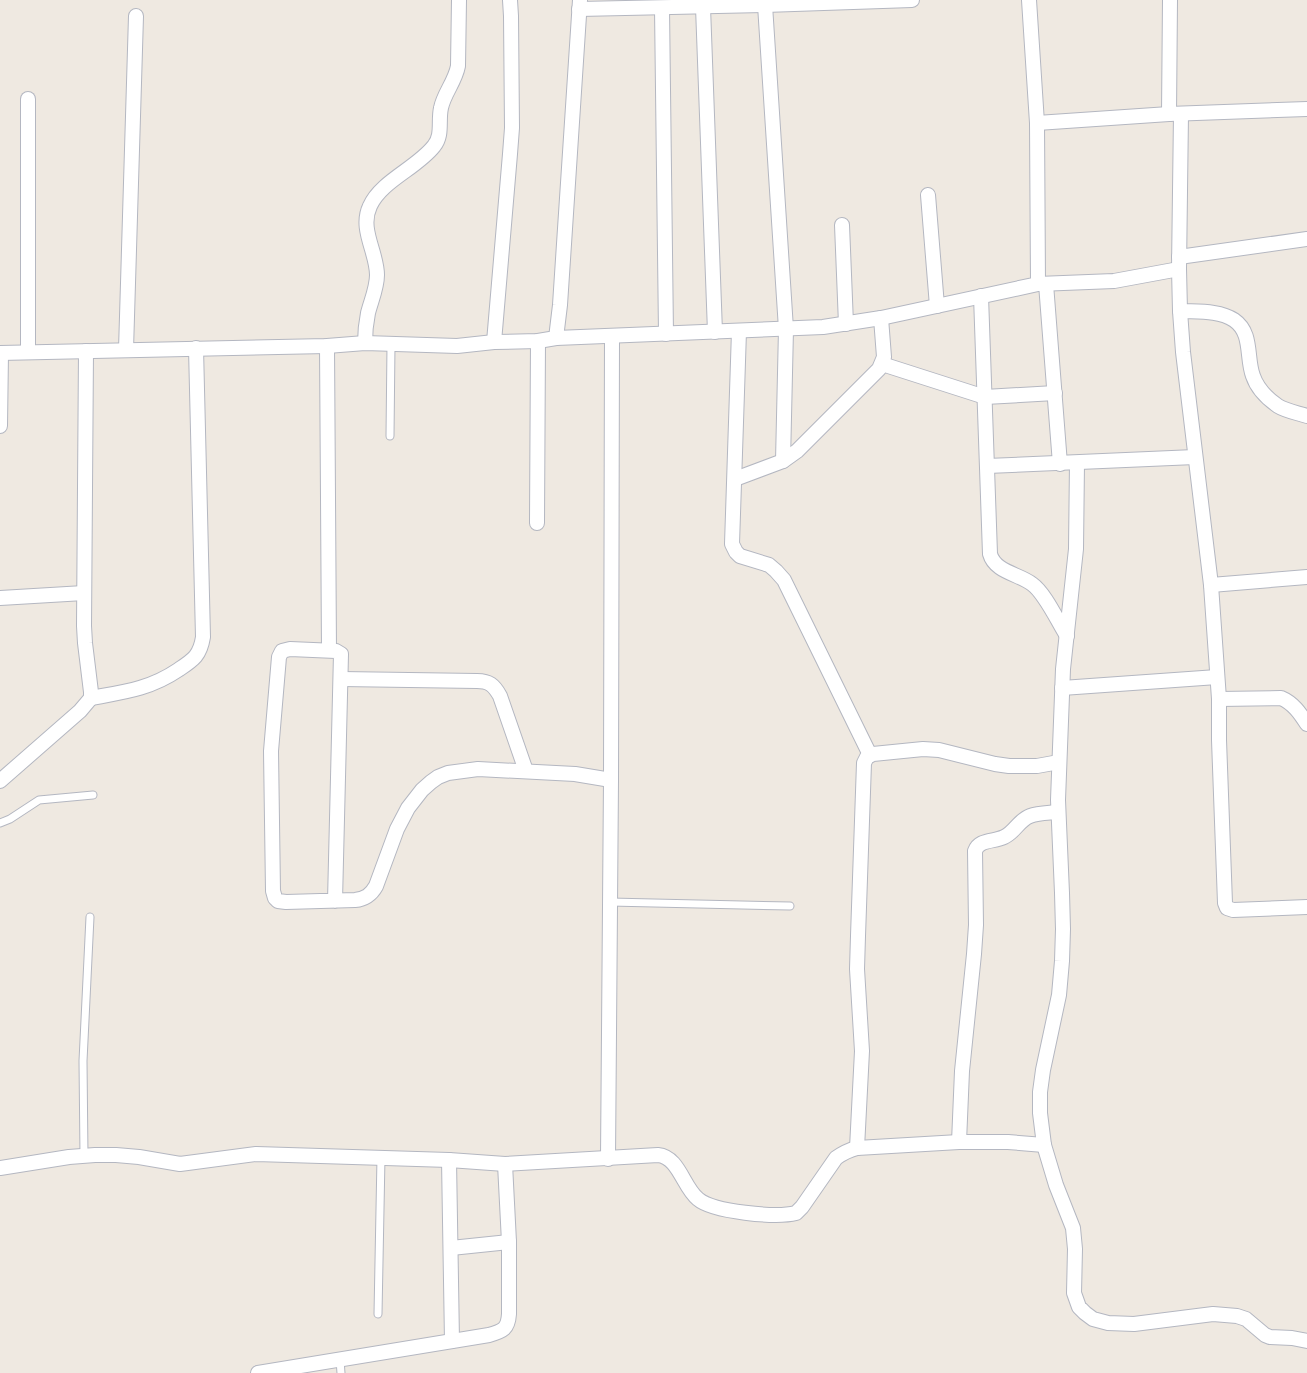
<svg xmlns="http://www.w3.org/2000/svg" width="1307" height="1373" font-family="'DejaVu Sans',sans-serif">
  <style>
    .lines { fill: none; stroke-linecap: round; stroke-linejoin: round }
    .service-casing { stroke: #b4b7c1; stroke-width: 9 }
    .minor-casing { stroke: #b4b7c1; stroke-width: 16 }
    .service { stroke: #fff; stroke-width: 7 }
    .minor { stroke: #fff; stroke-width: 14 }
  </style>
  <rect width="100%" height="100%" fill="#efe9e1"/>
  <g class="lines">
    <defs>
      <g id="service">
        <path d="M390,436L391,345"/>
        <path d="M0,823L10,819L39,800L93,795"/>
        <path d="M610,902L790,906"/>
        <path d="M84,1156L83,1061L90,917"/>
        <path d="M378,1314L381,1157"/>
        <path d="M340,1360L341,1373"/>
      </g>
      <g id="minor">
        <path d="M765,5L786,329L783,461"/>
        <path d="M703,7L715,332"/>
        <path d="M662,8L666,334"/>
        <path d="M579,9L765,5L912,0"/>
        <path d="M28,99V352"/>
        <path d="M1169,114L1170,0"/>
        <path d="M1181,114L1179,269L1180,311L1183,352L1211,585L1219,699V740L1225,903L1227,908L1233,910L1307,907"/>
        <path d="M1037,123L1169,114L1307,109"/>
        <path d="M928,195L937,306"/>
        <path d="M842,225L846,324"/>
        <path d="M1179,257L1307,239"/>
        <path d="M1038,284L1114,281L1179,269"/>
        <path d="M1046,284L1060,464"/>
        <path d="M981,296L990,554C995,572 1019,574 1032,584C1045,593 1058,622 1067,636"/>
        <path d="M1180,311C1197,312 1219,310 1234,320C1253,333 1246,358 1253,376C1257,388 1268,399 1278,406C1286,411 1298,413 1307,416"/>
        <path d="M739,331L732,544L736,552L740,556L769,565L776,571L784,580L870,755"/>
        <path d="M556,338L823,327L881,318L1038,284L1037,123L1029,0"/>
        <path d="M494,342L510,154L512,128L511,16L510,0"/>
        <path d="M365,343C365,333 366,323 368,313C371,301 377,288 377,275C377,252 359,229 370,206C381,181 417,168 434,146C443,135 438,121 441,108C444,93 455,82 458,66L459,0"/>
        <path d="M327,346L329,650"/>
        <path d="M126,350L136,16"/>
        <path d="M0,353L327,346L365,343L457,346L494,342L538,341L556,338L560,305L580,0"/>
        <path d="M882,364L985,397L1055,393"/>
        <path d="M0,426L1,353"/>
        <path d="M1077,463L1076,549L1063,669L1058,800L1062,893L1063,929L1062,961L1059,995L1043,1070L1040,1092V1113L1044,1145L1056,1185L1073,1228L1075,1249L1074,1293L1079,1307L1085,1313L1093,1319L1108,1323L1134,1324L1213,1314L1237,1316L1246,1319L1265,1335L1270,1337L1292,1338L1307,1341"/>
        <path d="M987,466L1195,457"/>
        <path d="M735,479L783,461L797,451L879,369L884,357L881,318"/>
        <path d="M537,523L538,341"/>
        <path d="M1211,585L1307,577"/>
        <path d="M0,598L84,593"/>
        <path d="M341,679L477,681C489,681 494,685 500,696L526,771"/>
        <path d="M1062,688L1217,677"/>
        <path d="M91,698C124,692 150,689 178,670C193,660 200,656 203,637L196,348"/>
        <path d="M1219,699L1281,698C1293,703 1300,713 1307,724"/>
        <path d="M0,781L80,711L91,698V692L85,643L84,626L86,351"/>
        <path d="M335,901L341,654L336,651L290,649L282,651L279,657L271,751L273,891L275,898L278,901L286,902L355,900C365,899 371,895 376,886L397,829L408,808L422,790L431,782L438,777L448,773L478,769L575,774L611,780"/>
        <path d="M959,1142L962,1071L974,954L976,925L975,851C979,839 994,842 1004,837C1014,833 1019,820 1030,816C1038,813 1048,813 1057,812"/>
        <path d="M857,1148L862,1051L857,969L858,936L864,763L867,757L873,754L923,749L939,750L995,764L1009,766H1037L1059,762"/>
        <path d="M608,1159L611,780L612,336"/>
        <path d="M449,1160L452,1341"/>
        <path d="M0,1168L69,1157L95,1155H116L139,1157L180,1164L256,1154L449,1160L505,1164L658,1155C679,1157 683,1187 698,1199C713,1212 776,1218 796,1213L802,1207L836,1158C843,1153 849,1150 857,1148L959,1142H1008L1044,1145"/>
        <path d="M451,1248L509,1242"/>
        <path d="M258,1373L489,1335C503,1331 508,1329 509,1314V1242L505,1164"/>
      </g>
    </defs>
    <use href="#service" class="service-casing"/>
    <use href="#minor" class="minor-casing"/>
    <use href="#service" class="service"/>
    <use href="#minor" class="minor"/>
  </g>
</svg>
